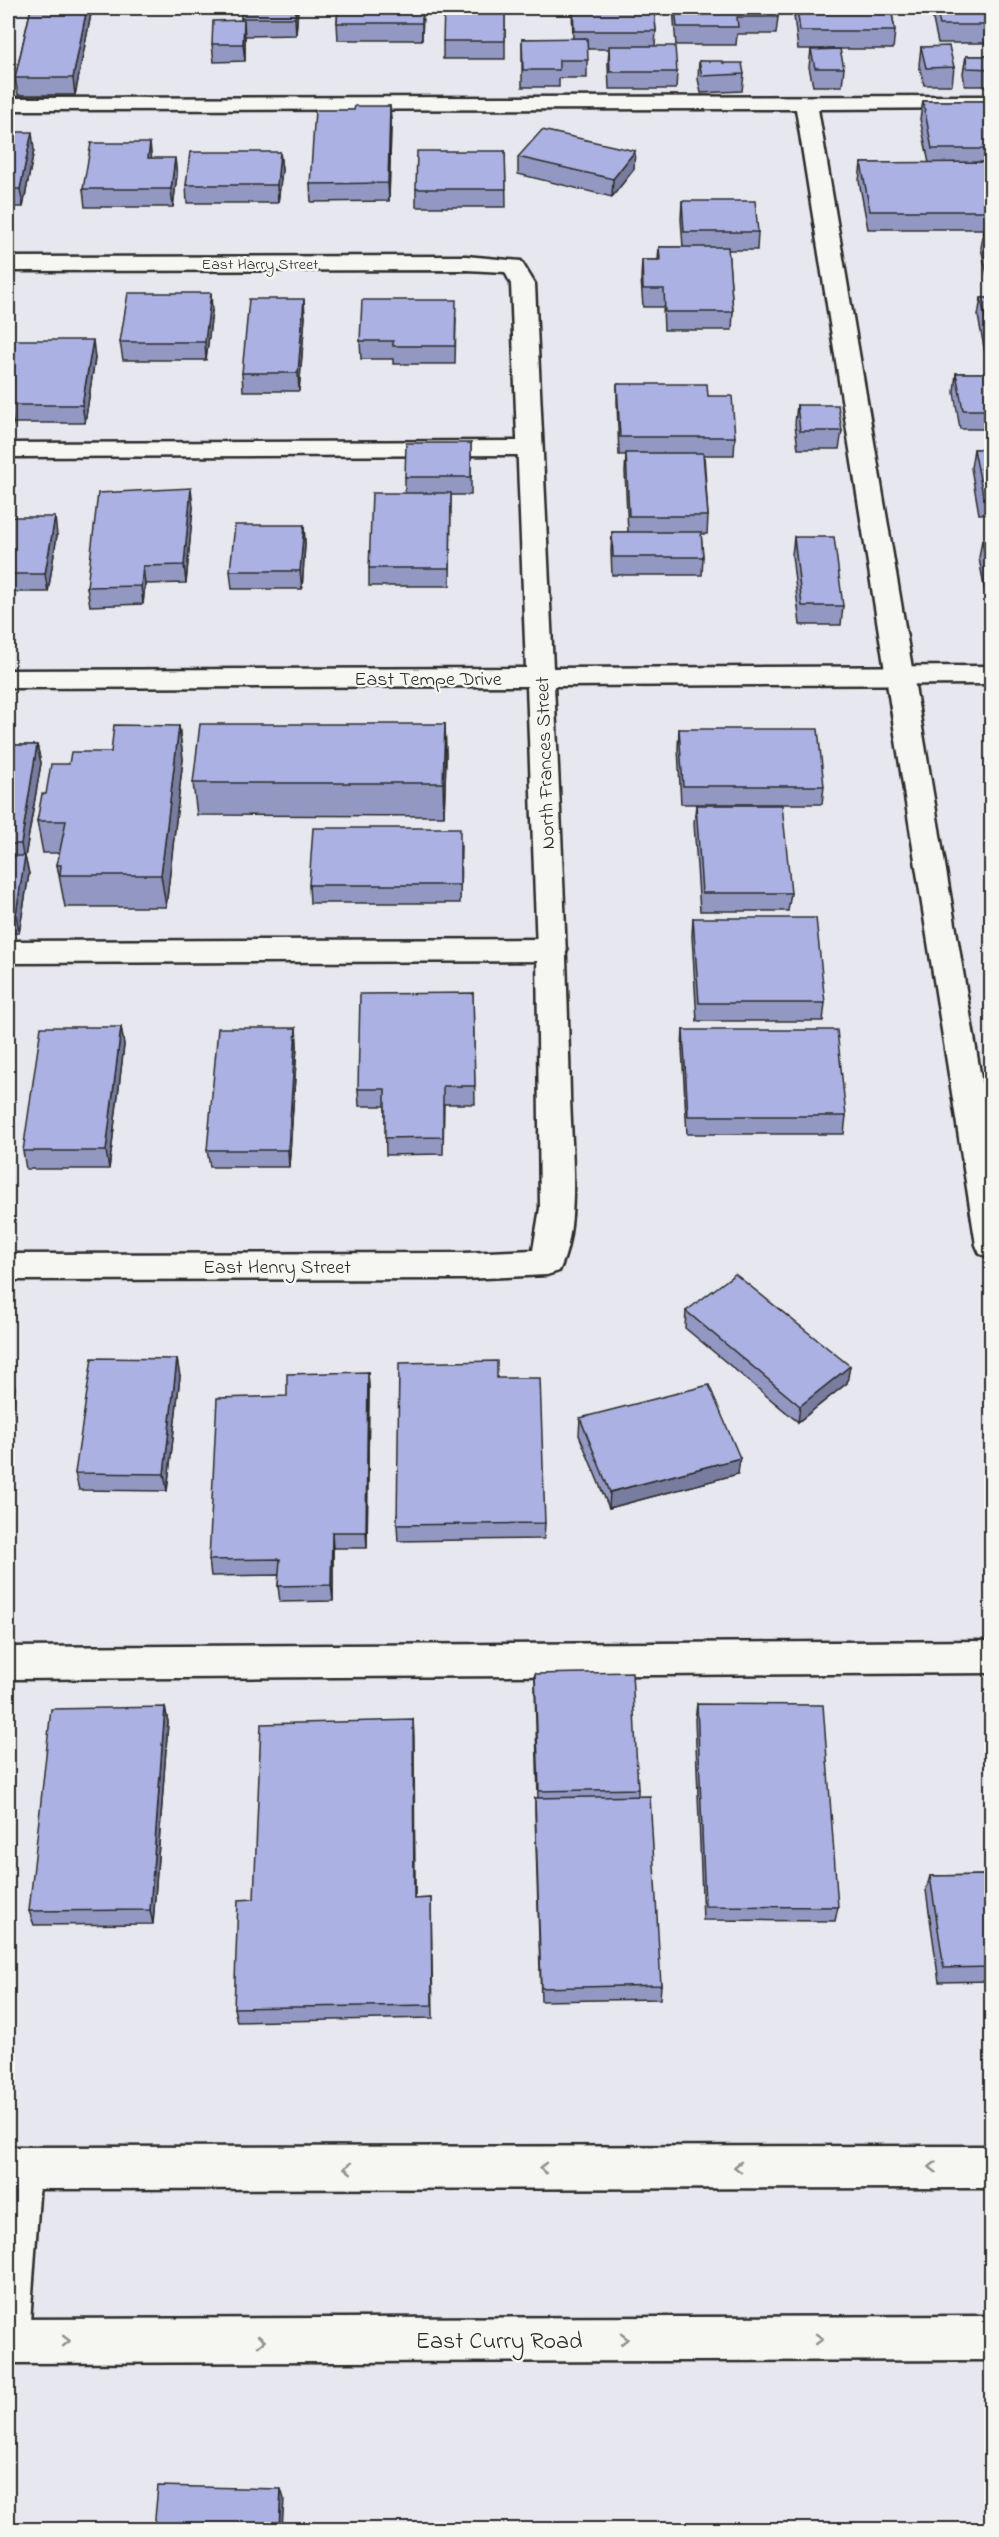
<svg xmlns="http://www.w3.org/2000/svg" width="999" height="2537" font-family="'Indie Flower',sans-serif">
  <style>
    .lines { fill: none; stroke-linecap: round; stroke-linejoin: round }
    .service-casing { stroke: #2b2b2b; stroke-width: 5 }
    .minor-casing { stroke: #2b2b2b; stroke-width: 5 }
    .primary-casing { stroke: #2b2b2b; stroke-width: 5 }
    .service { fill: #f6f6f2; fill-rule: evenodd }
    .minor { fill: #f6f6f2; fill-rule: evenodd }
    .primary { fill: #f6f6f2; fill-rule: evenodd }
    .wall { fill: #9398c2; stroke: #2b2b2b; stroke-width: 1.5 }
    .shaded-wall { fill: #787c9e; stroke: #2b2b2b; stroke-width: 1.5 }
    .building { fill: #abb1e2; stroke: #2b2b2b; stroke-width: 1.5 }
    .oneway { stroke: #90908e }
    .labels { text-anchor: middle; stroke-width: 5; stroke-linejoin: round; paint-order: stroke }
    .far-street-label { font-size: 16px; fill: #2b2b2b; stroke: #f6f6f2 }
    .street-label { font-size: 20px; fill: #2b2b2b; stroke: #f6f6f2 }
    .near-street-label { font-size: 24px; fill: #2b2b2b; stroke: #f6f6f2 }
  </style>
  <rect width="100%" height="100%" fill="#e7e8ef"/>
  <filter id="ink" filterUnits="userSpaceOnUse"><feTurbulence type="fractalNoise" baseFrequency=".0167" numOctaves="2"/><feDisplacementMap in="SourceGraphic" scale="12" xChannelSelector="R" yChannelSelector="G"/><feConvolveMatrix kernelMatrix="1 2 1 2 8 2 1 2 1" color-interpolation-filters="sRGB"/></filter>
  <g filter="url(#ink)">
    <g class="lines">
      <defs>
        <g id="service">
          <path d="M992,96V108L818,109L992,1144V1258L980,1254L976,1245L796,109L8,110V98Z"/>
          <path d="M529,441L538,443L541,448L538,453L529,455L8,457V443Z"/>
          <path d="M552,939L563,942L567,950L563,958L552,961L8,963V941Z"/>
          <path d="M992,1641V1673L8,1679V1647Z"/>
        </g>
        <g id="minor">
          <path d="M466,256L521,261L535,284L553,668L992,666V684L554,686C561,822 567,959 570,1095C571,1143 581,1229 559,1271L547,1275L464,1279L8,1280V1254L464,1253L533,1250L540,1208L537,950L527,686L8,688V670L526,668L511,284L505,272L466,270L8,271V257Z"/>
          <path d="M20,2147L35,2153L41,2168L30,2322L23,2337L8,2344V2152Z"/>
        </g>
        <g id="primary">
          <path d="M992,2146V2188L8,2189V2147Z"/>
          <path d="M992,2316V2360L8,2363V2319Z"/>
        </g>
      </defs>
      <use href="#service" class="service-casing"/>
      <use href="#minor" class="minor-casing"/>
      <use href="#primary" class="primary-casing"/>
      <use href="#service" class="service"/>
      <use href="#minor" class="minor"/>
      <use href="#primary" class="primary"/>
    </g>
    <g class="wall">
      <path d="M31,8H90L91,14L75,95H18L15,78Z"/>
      <path d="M242,8H298L296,35L245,36V61L214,62L212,44L241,20Z"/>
      <path d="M338,8H423L422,40H338L337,23Z"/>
      <path d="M505,8V59H443V41Z"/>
      <path d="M572,8H654L656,31L655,46L677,72L676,89H609L608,64L609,49H587V78H559V87H522V39H573Z"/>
      <path d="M673,8H777L778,17L776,34H737L736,45H676Z"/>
      <path d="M795,8H891L895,31L893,49H798L794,16Z"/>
      <path d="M933,8H992V43H938L932,15Z"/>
      <path d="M921,47L954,67L952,85H924L919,65Z"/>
      <path d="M811,50L844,68L842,86H813L809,67Z"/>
      <path d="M966,56H992V86H965L963,73Z"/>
      <path d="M699,61L723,63L744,74L742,91L701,93L698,79Z"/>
      <path d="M923,101H992V229H868L859,181L861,163H929L920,119Z"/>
      <path d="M390,106L391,123L389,201L311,202L310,184L354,110Z"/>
      <path d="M8,132L34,150L23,207H8Z"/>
      <path d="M505,151L506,207H416V189Z"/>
      <path d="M280,152L282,170L278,203H187L186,185Z"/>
      <path d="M518,157L634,169L612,197L518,174Z"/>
      <path d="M152,158L177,175L173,207H85L83,189Z"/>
      <path d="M682,201L758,232L757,250H728L733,312L732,330H664L663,307H643L641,278L642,260H658L659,247H683L681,219Z"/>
      <path d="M984,230L992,231V296L981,248Z"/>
      <path d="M981,298H992V429H960L954,392L956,373H989L978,316Z"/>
      <path d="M212,311L206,360H123L120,342Z"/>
      <path d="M305,317L299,391H243L242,373Z"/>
      <path d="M456,318L455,364H393V359H361L360,341Z"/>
      <path d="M95,358L85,423H13L11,436H8V371Z"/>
      <path d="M617,384L708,396L735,437L734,455H704L708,516L707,534H701L703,557L702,575H612L611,551L612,532H628L625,472L626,455H619L617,402Z"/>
      <path d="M797,405L842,431L839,449H798L795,424Z"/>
      <path d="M471,443V495H451L450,586H369V568L405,493V477Z"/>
      <path d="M974,449H992V514H979L971,468Z"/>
      <path d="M193,507L186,583L145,584L143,604L90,606L87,587Z"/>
      <path d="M8,517L57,535L48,592H8Z"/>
      <path d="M304,525L305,544L302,589H232L230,571Z"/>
      <path d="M794,537L843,606L841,625H800L792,555Z"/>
      <path d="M982,540H992V610H988L979,558Z"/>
      <path d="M445,724L446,757L444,816L197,815L193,783Z"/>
      <path d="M179,726L183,759L166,907H65L57,865L60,853H43L37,821L46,794L69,764L111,752Z"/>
      <path d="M679,729L824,786L822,804H681L678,748Z"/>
      <path d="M8,745H37L41,763L25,857L29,874L19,933H8Z"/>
      <path d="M696,805L791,893L788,911H700L694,823Z"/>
      <path d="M461,846L460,903H310L309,885Z"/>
      <path d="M693,918L825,1003L823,1021H697L692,936Z"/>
      <path d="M473,993L475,1104H444L443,1154L386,1155L385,1106H359L358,1089Z"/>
      <path d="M121,1027L124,1045L109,1169H26L23,1151Z"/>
      <path d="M296,1028L297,1046L289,1167H210L207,1150Z"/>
      <path d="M683,1030L846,1116L844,1134H687L682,1048Z"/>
      <path d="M686,1311L847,1383L798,1422L685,1328Z"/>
      <path d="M368,1372L369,1389L367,1548H333V1601L280,1602L278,1586L279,1575L211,1576L209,1560L287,1396Z"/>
      <path d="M180,1376L167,1491L79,1490L75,1473Z"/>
      <path d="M497,1378L545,1523L544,1539L398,1541L397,1525Z"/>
      <path d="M580,1418L738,1474L609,1508L579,1435Z"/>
      <path d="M535,1674L638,1789V1796L661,1985L660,1999L541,2001L535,1813V1798H538L535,1689Z"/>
      <path d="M697,1704L838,1907L835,1921L703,1920L695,1719Z"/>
      <path d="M165,1707L168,1722L153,1924L34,1925L29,1911Z"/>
      <path d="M413,1720L415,1899L431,1898L433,2018L237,2022L234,2008L254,1899Z"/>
      <path d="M992,1875V1981L939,1982L926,1890L930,1876Z"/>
    </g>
    <g class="shaded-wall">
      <path d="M87,8H90L91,14L75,95L73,78Z"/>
      <path d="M296,8H298L296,35L295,18Z"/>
      <path d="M422,8H423L422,40Z"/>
      <path d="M244,20L245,38V61L243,44Z"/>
      <path d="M390,106L391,123L389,201L388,183Z"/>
      <path d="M32,132L34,150L23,207L20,189Z"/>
      <path d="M150,143L152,161L148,158Z"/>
      <path d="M635,151L634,169L612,197L613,179Z"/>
      <path d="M280,152L282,170L278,203L277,185Z"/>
      <path d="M175,158L177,175L173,207L171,189Z"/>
      <path d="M211,293L212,311L206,360L205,342Z"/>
      <path d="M304,299L305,317L299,391L298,373Z"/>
      <path d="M93,340L95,358L85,423L82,405Z"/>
      <path d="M10,405L13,423L11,436L8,418Z"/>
      <path d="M191,488L193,507L186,583L184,565Z"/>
      <path d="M55,517L57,535L48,592L45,574Z"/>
      <path d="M304,525L305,544L302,589L300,571Z"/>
      <path d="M143,566L145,584L143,604L141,586Z"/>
      <path d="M445,724L446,757L444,816L443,783Z"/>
      <path d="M179,726L183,759L166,907L161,875Z"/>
      <path d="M37,745L41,763L25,857L29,874L19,933L16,914L24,861L21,844Z"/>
      <path d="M121,1027L124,1045L109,1169L106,1151Z"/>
      <path d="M296,1028L297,1046L289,1167L288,1150Z"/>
      <path d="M177,1359L180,1376L167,1491L164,1474Z"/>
      <path d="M850,1366L847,1383L798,1422L800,1406Z"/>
      <path d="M11,1371L15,1388L8,1454V1402Z"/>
      <path d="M368,1372L369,1389L367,1548L366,1532Z"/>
      <path d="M740,1458L738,1474L609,1508L610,1492Z"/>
      <path d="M332,1532L333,1548V1601L331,1585Z"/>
      <path d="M165,1707L168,1722L153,1924L150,1910Z"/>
      <path d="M413,1720L414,1736L415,1913L414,1899Z"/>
      <path d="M281,2489L284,2499L282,2529H279Z"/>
    </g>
    <g class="building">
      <path d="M31,8H87L73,78H15Z"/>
      <path d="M242,8H296L295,18H241Z"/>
      <path d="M338,8H422V23H337Z"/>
      <path d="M444,8H505V41H443Z"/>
      <path d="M573,8H654L656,31H574Z"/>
      <path d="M675,8H777L778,17H737L738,27H677Z"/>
      <path d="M797,8H891L895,31H800Z"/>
      <path d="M936,8H992V25H940Z"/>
      <path d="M244,20L243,44H212L213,21Z"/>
      <path d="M587,38L588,60H559V70H523L522,39Z"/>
      <path d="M609,46H675L677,72H610Z"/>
      <path d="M949,46L954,67L926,68L921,47Z"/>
      <path d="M840,49L844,68H815L811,50Z"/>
      <path d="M966,56H992V69L967,68Z"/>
      <path d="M699,61H723V63H742L744,74L702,76Z"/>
      <path d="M923,101H992V149H932Z"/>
      <path d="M355,106H390L388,183L310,184L315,110H354Z"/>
      <path d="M542,130L635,151L613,179L518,157Z"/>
      <path d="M8,132H32L20,189H8Z"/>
      <path d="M91,143H150L148,158H175L171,189H83Z"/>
      <path d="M417,151H505L506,189H416Z"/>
      <path d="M190,152H280L277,185H186Z"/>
      <path d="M992,162V211H870L861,163Z"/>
      <path d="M682,201H755L758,232H684Z"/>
      <path d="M984,230L992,231V265Z"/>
      <path d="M659,247H728L733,312H665L664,289H643L642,260H660Z"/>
      <path d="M128,293H211L205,342H120Z"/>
      <path d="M981,298H992V352Z"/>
      <path d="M249,299H304L298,373H242Z"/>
      <path d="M362,300H456L455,346H393V341H360Z"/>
      <path d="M13,340H93L82,405H10L8,417V371Z"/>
      <path d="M956,373H992V410H963Z"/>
      <path d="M617,384H707L708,396H732L735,437H620Z"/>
      <path d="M797,405H838L842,431H800Z"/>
      <path d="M406,443H471V477H405Z"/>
      <path d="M974,449H992V495H983Z"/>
      <path d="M626,453H703L708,516H629Z"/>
      <path d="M191,488L184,565L143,566L141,586L87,587L98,493Z"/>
      <path d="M372,493H451L450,568H369Z"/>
      <path d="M8,517H55L45,574H8Z"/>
      <path d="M235,525H304L300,571H230Z"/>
      <path d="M612,532H701L703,557H613Z"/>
      <path d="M794,537H834L843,606H802Z"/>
      <path d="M982,540H992V590Z"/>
      <path d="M200,724H445L443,783H193Z"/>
      <path d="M114,725L179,726L161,875H60L61,865H57L66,821H37L42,794H46L51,764H69L71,752H111Z"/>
      <path d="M679,729H818L824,786H683Z"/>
      <path d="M8,745H37L21,844H8Z"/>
      <path d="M696,805H782L791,893H702Z"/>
      <path d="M313,828H460V885H309Z"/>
      <path d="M8,856H25L16,914H8Z"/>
      <path d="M693,918H816L825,1003H699Z"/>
      <path d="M473,993L475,1086H443V1137L385,1138V1089H358L360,994Z"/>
      <path d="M41,1027H121L106,1151H23Z"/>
      <path d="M218,1028H296L288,1150H207Z"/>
      <path d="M683,1030H837L846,1116H688Z"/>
      <path d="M735,1274L850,1366L800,1406L686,1311Z"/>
      <path d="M92,1358L177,1359L164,1474L75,1473Z"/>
      <path d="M497,1361V1378H540L545,1523L397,1525L399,1363Z"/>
      <path d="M11,1371L8,1402V1372Z"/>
      <path d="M368,1372L366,1532H332L331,1585L278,1586L280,1559L209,1560L217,1398L287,1396V1374Z"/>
      <path d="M709,1385L740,1458L610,1492L580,1418Z"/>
      <path d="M632,1672L638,1789L539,1791L535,1674Z"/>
      <path d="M697,1704L823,1705L838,1907L705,1906Z"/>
      <path d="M165,1707L150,1910L29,1911L51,1709Z"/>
      <path d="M413,1720L414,1899L431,1898L432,2005L234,2008L238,1900L254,1899L261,1724Z"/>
      <path d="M650,1796L661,1985L541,1988L535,1798Z"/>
      <path d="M992,1875V1967L944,1968L930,1876Z"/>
      <path d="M158,2486L281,2489L279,2529H154Z"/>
      <rect x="980" y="2526" width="12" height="3"/>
    </g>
    <defs><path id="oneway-chevron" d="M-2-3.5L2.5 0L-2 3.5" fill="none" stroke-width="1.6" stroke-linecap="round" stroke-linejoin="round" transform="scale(1.5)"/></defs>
    <g class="oneway">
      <use href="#oneway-chevron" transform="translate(738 2167) rotate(180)"/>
      <use href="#oneway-chevron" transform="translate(933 2167) rotate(180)"/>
      <use href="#oneway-chevron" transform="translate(348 2168) rotate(180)"/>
      <use href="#oneway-chevron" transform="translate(543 2168) rotate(180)"/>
      <use href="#oneway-chevron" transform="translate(624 2339)"/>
      <use href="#oneway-chevron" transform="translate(819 2339)"/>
      <use href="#oneway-chevron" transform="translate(66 2341)"/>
      <use href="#oneway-chevron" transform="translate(261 2341)"/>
    </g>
  </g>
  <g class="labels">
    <g class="far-street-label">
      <text x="260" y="269">East Harry Street</text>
    </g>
    <g class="street-label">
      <text x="428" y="685">East Tempe Drive</text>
      <text transform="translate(544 763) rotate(-92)" y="7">North Frances Street</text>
      <text x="277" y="1273">East Henry Street</text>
    </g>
    <g class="near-street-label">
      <text x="499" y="2348">East Curry Road</text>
    </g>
  </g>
  <rect width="999" height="2537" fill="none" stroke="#f6f6f2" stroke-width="30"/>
  <rect x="15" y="15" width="969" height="2507" fill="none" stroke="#2b2b2b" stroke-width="2" filter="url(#ink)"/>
</svg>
